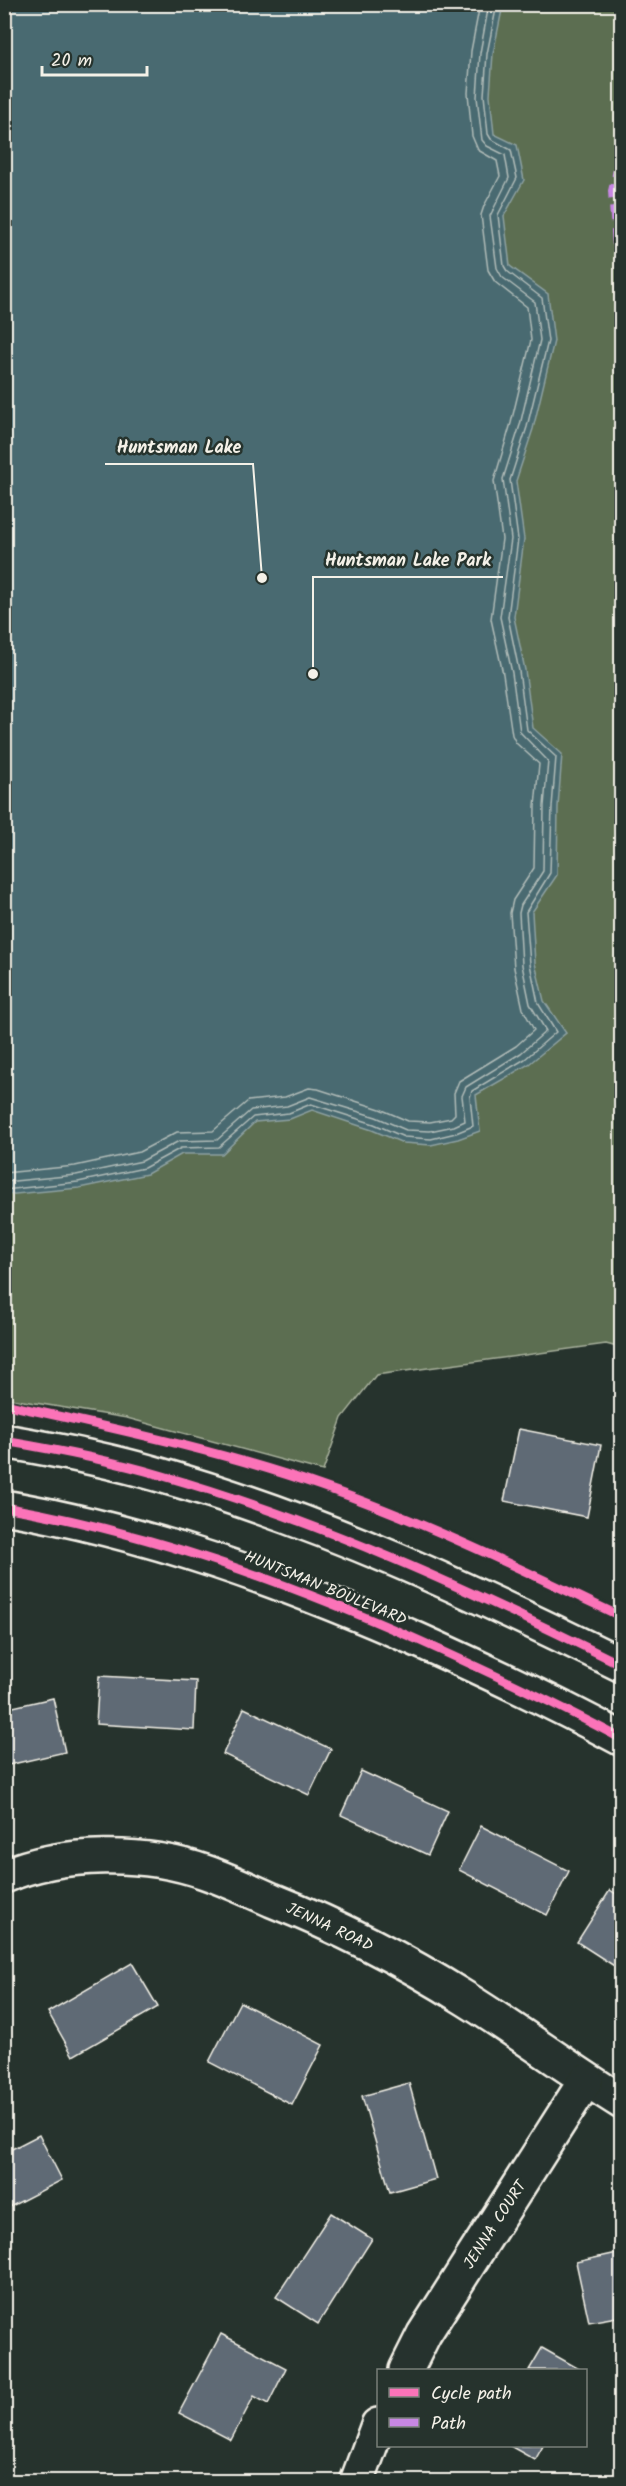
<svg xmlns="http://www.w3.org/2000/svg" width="626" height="2486" font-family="Kalam,sans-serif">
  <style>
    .green { fill: #5b6e51; stroke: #a8b09c; stroke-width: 1.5 }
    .water { fill: #4a6b71; stroke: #8ea1a1; stroke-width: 1.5 }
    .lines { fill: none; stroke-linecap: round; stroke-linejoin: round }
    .shore { stroke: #b0bbb8; stroke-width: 1.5 }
    .building { fill: #5f6b75; stroke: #f4f1e8; stroke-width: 1.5 }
    .minor-casing { stroke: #f4f1e8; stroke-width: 38 }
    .minor { stroke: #26332d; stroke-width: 33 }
    .quiet { stroke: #c787e3; stroke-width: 8; stroke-dasharray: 15 8; stroke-linecap: butt }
    .cycleway-casing { stroke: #26332d; stroke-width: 13 }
    .cycleway { stroke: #fb73b8; stroke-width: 9 }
    .labels { text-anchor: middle; stroke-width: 5; stroke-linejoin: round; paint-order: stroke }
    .street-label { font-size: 16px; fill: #f4f1e8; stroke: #26332d }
    .leader { fill: none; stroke: #f4f1e8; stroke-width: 2 }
    .callout-dot { fill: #f4f1e8; stroke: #26332d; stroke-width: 2 }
    .callout-label { font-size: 18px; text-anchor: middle; font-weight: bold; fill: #f4f1e8; stroke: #26332d; stroke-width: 5; stroke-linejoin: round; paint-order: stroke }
  </style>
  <rect width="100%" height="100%" fill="#26332d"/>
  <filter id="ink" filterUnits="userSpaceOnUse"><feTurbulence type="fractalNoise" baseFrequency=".0167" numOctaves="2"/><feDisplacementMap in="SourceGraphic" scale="12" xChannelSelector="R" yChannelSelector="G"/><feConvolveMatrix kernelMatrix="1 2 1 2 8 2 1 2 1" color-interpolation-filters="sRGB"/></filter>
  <g filter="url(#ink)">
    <path class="green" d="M4,5H621V1348L606,1344L376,1375L342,1418L323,1471L127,1418L5,1398Z"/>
    <path class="water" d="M4,5H503L493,54L490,95L494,134L517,145L524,180L504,216L510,266L548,294L554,341L533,429L516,481L524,539L514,617L525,670L533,728L562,754L558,807L557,875L532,912L535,963L544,1001L566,1033L529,1064L476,1095L480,1131L458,1139L431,1145L403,1143L372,1130L312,1110L290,1119L255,1122L222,1154H182L147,1174L79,1188L5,1195Z"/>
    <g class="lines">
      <g class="shore">
        <path d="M4,1173L75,1166L139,1152L177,1132L213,1131L248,1101L285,1097L309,1088L318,1089L380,1109L408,1121L430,1122L451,1118L455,1114L454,1093L459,1081L516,1046L534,1030L523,1009L514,968L510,913L513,900L534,868L535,806L539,764L516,743L512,735L503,674L491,619L502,539L494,481L511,423L531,340L527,307L495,282L488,270L481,215L484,206L500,176L497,161L478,150L472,136L468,93L471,51L480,4"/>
        <path d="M4,1182L76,1175L142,1161L179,1141L217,1140L251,1110L287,1106L310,1097L376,1117L406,1130L430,1131L454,1126L465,1121L462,1096L466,1087L521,1053L546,1031L530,1004L522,965L519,913L521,905L543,871L544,806L548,761L520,732L512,673L500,617L511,539L503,479L520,425L540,340L535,302L502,277L497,268L490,216L509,178L505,155L487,146L482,140L477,97L480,53L489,4"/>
        <path d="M4,1190L78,1182L144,1168L181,1148L219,1147L253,1117L289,1113L311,1104L374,1124L404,1137L431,1139L456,1133L473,1126L470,1097L472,1091L525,1059L556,1032L538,1003L530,964L526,912L550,873L552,807L556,757L527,730L519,671L508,617L518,539L510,480L527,427L548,341L542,298L507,271L504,266L498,215L517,178L511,150L491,139L488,134L484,95L487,54L497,4"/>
      </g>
    </g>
    <g class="building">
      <path d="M519,1429L601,1445L587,1517L504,1501Z"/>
      <path d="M99,1676L196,1681L194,1730L96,1724Z"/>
      <path d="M53,1698L65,1752L4,1766V1709Z"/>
      <path d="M244,1708L331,1749L309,1795L223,1754Z"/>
      <path d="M361,1771L448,1811L428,1855L341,1815Z"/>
      <path d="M481,1826L569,1871L547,1915L459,1870Z"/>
      <path d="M610,1890L622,1898V1971L577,1942Z"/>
      <path d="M132,1963L158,2007L73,2056L48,2012Z"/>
      <path d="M240,2002L323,2045L292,2105L209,2062Z"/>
      <path d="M409,2083L436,2179L390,2192L362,2096Z"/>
      <path d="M39,2135L62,2180L4,2210V2153Z"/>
      <path d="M331,2213L372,2239L318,2324L276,2297Z"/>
      <path d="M622,2252V2316L589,2322L576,2262Z"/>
      <path d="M221,2334L286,2368L268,2404L254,2396L231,2440L179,2413Z"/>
      <path d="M542,2348L581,2370H529Z"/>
      <path d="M510,2446H543L535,2460Z"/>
    </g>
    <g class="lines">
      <defs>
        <g id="minor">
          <path d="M4,1441C57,1450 109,1460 160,1475C321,1521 472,1591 622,1665"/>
          <path d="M4,1507C148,1532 284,1581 418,1640C487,1671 555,1703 622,1739"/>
          <path d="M4,1876C62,1851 146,1851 205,1872C228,1880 250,1890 272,1900C340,1927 404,1960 466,1999C519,2032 569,2069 622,2102"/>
          <path d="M406,2370L424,2334L586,2080"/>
          <path d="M357,2482L378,2425"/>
        </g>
      </defs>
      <use href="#minor" class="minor-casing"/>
      <use href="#minor" class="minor"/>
      <path class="quiet" d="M616,245L612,191L622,149"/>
      <defs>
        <g id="cycleway">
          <path d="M4,1404C111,1428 218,1450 321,1486C425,1522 523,1570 622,1617"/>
          <path d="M4,1441C57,1450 109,1460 160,1475C321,1521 472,1591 622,1665"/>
          <path d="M4,1507C148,1532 284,1581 418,1640C487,1671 555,1703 622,1739"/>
        </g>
      </defs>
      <use href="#cycleway" class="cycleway-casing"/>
      <use href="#cycleway" class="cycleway"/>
    </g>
  </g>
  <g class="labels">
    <g class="street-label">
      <text transform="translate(326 1587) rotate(22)" y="6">HUNTSMAN BOULEVARD</text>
      <text transform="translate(330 1926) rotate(25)" y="6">JENNA ROAD</text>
      <text transform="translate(494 2224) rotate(-57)" y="6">JENNA COURT</text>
    </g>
  </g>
  <path class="leader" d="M262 578L253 464H105M313 674L313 577H503"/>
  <g class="callout-dot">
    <circle cx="262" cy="578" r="6"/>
    <circle cx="313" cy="674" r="6"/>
  </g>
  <g class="callout-label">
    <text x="179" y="453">Huntsman Lake</text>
    <text x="408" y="566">Huntsman Lake Park</text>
  </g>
  <rect width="626" height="2486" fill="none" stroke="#26332d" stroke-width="24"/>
  <rect x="12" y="12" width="602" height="2462" fill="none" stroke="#f4f1e8" stroke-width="2" filter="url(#ink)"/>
  <rect x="377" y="2369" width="210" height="78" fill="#26332d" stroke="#787f78" stroke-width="1.5"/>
  <rect x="389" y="2388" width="30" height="9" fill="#fb73b8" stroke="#787f78" stroke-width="1.5"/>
  <text x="431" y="2399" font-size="18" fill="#f4f1e8">Cycle path</text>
  <rect x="389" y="2418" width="30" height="9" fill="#c787e3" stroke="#787f78" stroke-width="1.5"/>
  <text x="431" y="2429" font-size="18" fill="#f4f1e8">Path</text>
  <path d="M42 66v9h105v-9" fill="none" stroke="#f4f1e8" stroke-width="3"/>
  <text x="51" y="66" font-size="18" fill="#f4f1e8" stroke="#26332d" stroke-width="4.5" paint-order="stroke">20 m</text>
</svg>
